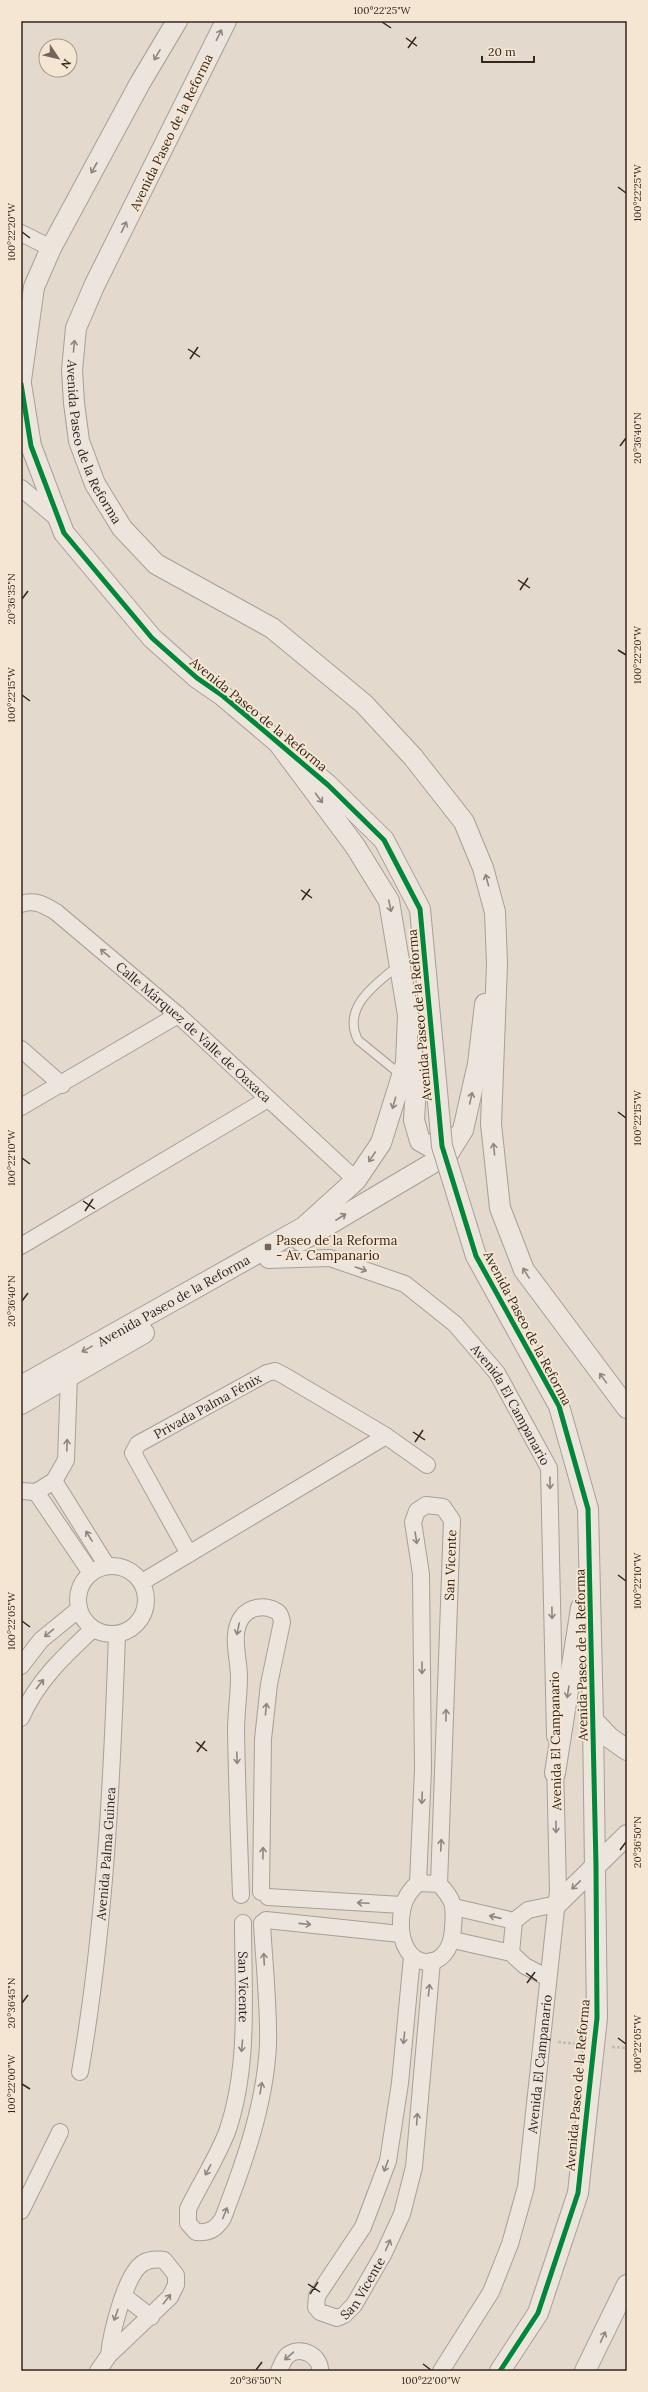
<svg xmlns="http://www.w3.org/2000/svg" width="648" height="2392" font-family="Lora,serif">
  <style>
    .lines { fill: none; stroke-linecap: round; stroke-linejoin: round }
    .service-casing { stroke: #a89f96; stroke-width: 10 }
    .minor-casing { stroke: #a89f96; stroke-width: 18 }
    .tertiary-casing { stroke: #a89f96; stroke-width: 22 }
    .path { stroke: #c4bcb5; stroke-width: 2.5; stroke-dasharray: 3 2; stroke-linecap: butt }
    .service { stroke: #ebe5de; stroke-width: 8 }
    .minor { stroke: #ebe5de; stroke-width: 16 }
    .tertiary { stroke: #ebe5de; stroke-width: 20 }
    .tertiary-bridge-casing { stroke: #a89f96; stroke-width: 22; stroke-linecap: butt }
    .tertiary-bridge { stroke: #ebe5de; stroke-width: 20 }
    .cycleway-casing { stroke: #f4e6d2; stroke-width: 8 }
    .cycleway { stroke: #00873e; stroke-width: 5 }
    .oneway { stroke: #90867e }
    .ticks { fill: none; stroke: #36271e; stroke-width: 1.5 }
    .poi-dot { fill: #73655b; stroke: #f4e6d2; stroke-width: 1.5 }
    .labels { text-anchor: middle; stroke-width: 4; stroke-linejoin: round; paint-order: stroke }
    .street-label { font-size: 13px; fill: #36271e; stroke: #f4e6d2 }
    .poi-label { font-size: 13px; fill: #36271e; stroke: #f4e6d2; text-anchor: start }
    .neatline { fill: none; stroke: #36271e; stroke-width: 1.5 }
    .ticks-label { font-size: 10px; text-anchor: middle; fill: #36271e }
  </style>
  <rect width="100%" height="100%" fill="#e3d9cc"/>
  <g class="lines">
    <defs>
      <path id="service" d="M399,965C377,983 341,1007 358,1040L401,1075"/>
      <g id="minor">
        <path d="M21,233L51,248"/>
        <path d="M21,488L58,519"/>
        <path id="s1" d="M21,904C35,899 44,905 56,912L178,1015L356,1180"/>
        <path d="M21,1049L62,1085"/>
        <path d="M21,1107L178,1015"/>
        <path d="M21,1246L268,1099"/>
        <path id="s2" d="M268,1260L330,1258L405,1284L455,1324L497,1373L549,1468L555,1736"/>
        <path d="M54,1481L107,1566"/>
        <path d="M21,1491L36,1492L54,1481L66,1460L69,1376"/>
        <path d="M36,1492L91,1573"/>
        <path id="s3" d="M189,1554L133,1453L138,1444L267,1373L275,1371L283,1375L386,1436L427,1465"/>
        <circle cx="112" cy="1600" r="34"/>
        <path d="M142,1582L386,1436"/>
        <path d="M21,1666L41,1640L79,1609"/>
        <path d="M21,1718C37,1681 64,1656 93,1629"/>
        <path d="M418,1883L423,1769L421,1574L413,1522L417,1511L426,1505L443,1507L452,1520L439,1884"/>
        <path d="M418,1883L439,1884C454,1900 455,1906 453,1928C451,1976 398,1973 401,1920C402,1904 406,1894 418,1883Z"/>
        <path d="M241,1895C239,1840 237,1786 236,1731C236,1713 239,1695 239,1677C239,1659 230,1633 242,1617C249,1607 264,1605 274,1610C280,1612 281,1617 282,1622L269,1684L263,1739L261,1892"/>
        <path d="M268,1897L402,1905"/>
        <path d="M454,1907L514,1921L528,1910L557,1904"/>
        <path d="M266,1920L400,1934"/>
        <path id="s4" d="M243,1923C243,1991 250,2066 227,2132C217,2158 200,2184 188,2209V2223L196,2232C210,2233 216,2229 223,2218C244,2163 265,2105 268,2045C269,2005 264,1963 262,1923"/>
        <path d="M453,1940L511,1953L525,1966L548,1978"/>
        <path d="M511,1953L514,1921"/>
        <path id="s5" d="M412,1957L400,2083L388,2161L363,2227L317,2296L316,2307L320,2312L337,2318L344,2315L354,2305L384,2253L402,2214L414,2167L432,1961"/>
        <path id="s6" d="M80,2072C105,1928 112,1781 117,1634"/>
        <path d="M21,2211L60,2132"/>
        <path d="M124,2296L151,2317"/>
        <path d="M98,2371L109,2355L170,2297L176,2285V2275L164,2260C156,2259 150,2259 143,2263C125,2274 111,2335 109,2355"/>
        <path d="M279,2371C281,2366 284,2358 288,2355C301,2345 321,2356 320,2371"/>
        <path id="s7" d="M441,2371L491,2292L510,2244L526,2187L558,1891L555,1761"/>
      </g>
      <g id="tertiary">
        <path id="s8" d="M226,21L95,284L76,328L72,370L74,403L79,441L95,484L122,528L156,564L272,628L364,704L413,757L464,822L483,868L495,912L497,964L491,1124L500,1208L524,1270L627,1408"/>
        <path d="M21,380L34,287L51,248L140,83L177,21"/>
        <path d="M21,384L31,446L64,533L152,638L197,678L223,696L328,785L384,840L420,909L434,1059"/>
        <path d="M412,1053L416,1087L414,1120L420,1141L431,1147L442,1149L455,1137"/>
        <path d="M301,1241L448,1154L463,1130L478,1064L485,1004"/>
        <path d="M476,1256L559,1406L588,1509L593,1720L597,2018L578,2193L538,2313L500,2371"/>
        <path id="s9" d="M21,1386L304,1227L356,1180L381,1143L406,1063L408,1015L389,901L355,846L279,744"/>
        <path d="M21,1404L144,1333"/>
        <path d="M593,1720L610,1738L627,1750"/>
        <path d="M555,1773L581,1608"/>
        <path d="M557,1904L627,1835"/>
        <path d="M585,2371L627,2285"/>
      </g>
    </defs>
    <use href="#service" class="service-casing"/>
    <use href="#minor" class="minor-casing"/>
    <use href="#tertiary" class="tertiary-casing"/>
    <g class="path">
      <path d="M558,2042L577,2044"/>
      <path d="M612,2047L627,2048"/>
    </g>
    <use href="#service" class="service"/>
    <use href="#minor" class="minor"/>
    <use href="#tertiary" class="tertiary"/>
    <defs>
      <path id="tertiary-bridge" d="M434,1059L442,1146L476,1256"/>
    </defs>
    <use href="#tertiary-bridge" class="tertiary-bridge-casing"/>
    <use href="#tertiary-bridge" class="tertiary-bridge"/>
    <defs>
      <path id="cycleway" d="M21,384L31,446L64,533L152,638L197,678L223,696L328,785L384,840L420,909L442,1146L476,1256L559,1406L588,1509L596,1866L597,2018L594,2045L578,2193L538,2313L500,2371"/>
    </defs>
    <use href="#cycleway" class="cycleway-casing"/>
    <use href="#cycleway" class="cycleway"/>
  </g>
  <defs><path id="oneway-shaft" d="M-6 0H5M1.5-3L5.5 0L1.5 3" fill="none" stroke-width="1.6" stroke-linecap="round" stroke-linejoin="round"/></defs>
  <g class="oneway">
    <use href="#oneway-shaft" transform="translate(219 35) rotate(-64)"/>
    <use href="#oneway-shaft" transform="translate(157 55) rotate(120)"/>
    <use href="#oneway-shaft" transform="translate(94 168) rotate(119)"/>
    <use href="#oneway-shaft" transform="translate(124 227) rotate(-64)"/>
    <use href="#oneway-shaft" transform="translate(74 346) rotate(-85)"/>
    <use href="#oneway-shaft" transform="translate(319 798) rotate(53)"/>
    <use href="#oneway-shaft" transform="translate(487 880) rotate(-105)"/>
    <use href="#oneway-shaft" transform="translate(390 906) rotate(78)"/>
    <use href="#oneway-shaft" transform="translate(105 953) rotate(-140)"/>
    <use href="#oneway-shaft" transform="translate(471 1098) rotate(-77)"/>
    <use href="#oneway-shaft" transform="translate(394 1103) rotate(106)"/>
    <use href="#oneway-shaft" transform="translate(494 1149) rotate(-96)"/>
    <use href="#oneway-shaft" transform="translate(372 1157) rotate(124)"/>
    <use href="#oneway-shaft" transform="translate(341 1217) rotate(-33)"/>
    <use href="#oneway-shaft" transform="translate(361 1269) rotate(19)"/>
    <use href="#oneway-shaft" transform="translate(526 1273) rotate(-122)"/>
    <use href="#oneway-shaft" transform="translate(87 1349) rotate(151)"/>
    <use href="#oneway-shaft" transform="translate(603 1378) rotate(-126)"/>
    <use href="#oneway-shaft" transform="translate(67 1445) rotate(-88)"/>
    <use href="#oneway-shaft" transform="translate(550 1483) rotate(89)"/>
    <use href="#oneway-shaft" transform="translate(89 1536) rotate(-122)"/>
    <use href="#oneway-shaft" transform="translate(416 1538) rotate(81)"/>
    <use href="#oneway-shaft" transform="translate(552 1613) rotate(89)"/>
    <use href="#oneway-shaft" transform="translate(238 1629) rotate(102)"/>
    <use href="#oneway-shaft" transform="translate(49 1633) rotate(140)"/>
    <use href="#oneway-shaft" transform="translate(422 1668) rotate(90)"/>
    <use href="#oneway-shaft" transform="translate(40 1684) rotate(-52)"/>
    <use href="#oneway-shaft" transform="translate(568 1692) rotate(99)"/>
    <use href="#oneway-shaft" transform="translate(266 1709) rotate(-84)"/>
    <use href="#oneway-shaft" transform="translate(446 1715) rotate(-89)"/>
    <use href="#oneway-shaft" transform="translate(237 1758) rotate(88)"/>
    <use href="#oneway-shaft" transform="translate(422 1798) rotate(93)"/>
    <use href="#oneway-shaft" transform="translate(556 1827) rotate(89)"/>
    <use href="#oneway-shaft" transform="translate(441 1845) rotate(-87)"/>
    <use href="#oneway-shaft" transform="translate(263 1853) rotate(-89)"/>
    <use href="#oneway-shaft" transform="translate(576 1885) rotate(136)"/>
    <use href="#oneway-shaft" transform="translate(363 1903) rotate(-177)"/>
    <use href="#oneway-shaft" transform="translate(495 1917) rotate(-167)"/>
    <use href="#oneway-shaft" transform="translate(305 1924) rotate(6)"/>
    <use href="#oneway-shaft" transform="translate(264 1959) rotate(-93)"/>
    <use href="#oneway-shaft" transform="translate(429 1990) rotate(-84)"/>
    <use href="#oneway-shaft" transform="translate(404 2038) rotate(96)"/>
    <use href="#oneway-shaft" transform="translate(242 2046) rotate(95)"/>
    <use href="#oneway-shaft" transform="translate(261 2088) rotate(-80)"/>
    <use href="#oneway-shaft" transform="translate(417 2119) rotate(-86)"/>
    <use href="#oneway-shaft" transform="translate(386 2166) rotate(110)"/>
    <use href="#oneway-shaft" transform="translate(208 2170) rotate(117)"/>
    <use href="#oneway-shaft" transform="translate(225 2213) rotate(-68)"/>
    <use href="#oneway-shaft" transform="translate(388 2245) rotate(-66)"/>
    <use href="#oneway-shaft" transform="translate(167 2299) rotate(-52)"/>
    <use href="#oneway-shaft" transform="translate(116 2315) rotate(109)"/>
    <use href="#oneway-shaft" transform="translate(603 2337) rotate(-65)"/>
    <use href="#oneway-shaft" transform="translate(289 2356) rotate(139)"/>
  </g>
  <path class="ticks" d="M382,22L391,28M406,38L417,46M408,48L416,37M618,187L626,193M22,232L30,238M188,349L200,357M190,359L198,347M620,446L626,438M518,580L530,588M520,590L528,578M22,599L28,591M618,650L626,655M22,695L30,701M301,890L312,898M302,900L310,889M618,1112L626,1118M22,1158L30,1164M83,1201L95,1209M85,1211L93,1199M22,1301L28,1293M413,1432L425,1440M415,1442L423,1430M618,1575L626,1581M22,1621L30,1627M196,1742L207,1751M197,1752L205,1741M620,1850L626,1842M526,1973L537,1981M527,1983L535,1972M22,2003L28,1995M618,2038L626,2044M22,2084L30,2089M308,2284L320,2292M310,2294L318,2282M423,2364L431,2370M256,2370L262,2362"/>
  <rect class="poi-dot" x="264" y="1243" width="8" height="8" rx="2"/>
  <g class="labels">
    <g class="street-label">
      <text transform="translate(171 132) rotate(-64)" y="5">Avenida Paseo de la Reforma</text>
      <text dy="5" stroke="none"><textPath href="#s8" startOffset="460">Avenida Paseo de la Reforma</textPath></text>
      <text transform="translate(259 714) rotate(39)" y="5">Avenida Paseo de la Reforma</text>
      <text transform="translate(419 1015) rotate(-95)" y="5">Avenida Paseo de la Reforma</text>
      <text dy="5" stroke="none"><textPath href="#s1" startOffset="220">Calle Márquez de Valle de Oaxaca</textPath></text>
      <text dy="5" stroke="none"><textPath href="#s9" startOffset="175">Avenida Paseo de la Reforma</textPath></text>
      <text transform="translate(528 1328) rotate(62)" y="5">Avenida Paseo de la Reforma</text>
      <text dy="5" stroke="none"><textPath href="#s2" startOffset="304">Avenida El Campanario</textPath></text>
      <text dy="5" stroke="none"><textPath href="#s3" startOffset="205">Privada Palma Fénix</textPath></text>
      <text transform="translate(450 1565) rotate(-88)" y="5">San Vicente</text>
      <text transform="translate(581 1655) rotate(-91)" y="5">Avenida Paseo de la Reforma</text>
      <text transform="translate(555 1741) rotate(-91)" y="5">Avenida El Campanario</text>
      <text dy="5" stroke="none"><textPath href="#s6" startOffset="220">Avenida Palma Guinea</textPath></text>
      <text dy="5" stroke="none"><textPath href="#s4" startOffset="64">San Vicente</textPath></text>
      <text dy="5" stroke="none"><textPath href="#s7" startOffset="328">Avenida El Campanario</textPath></text>
      <text transform="translate(577 2085) rotate(-85)" y="5">Avenida Paseo de la Reforma</text>
      <text dy="5" stroke="none"><textPath href="#s5" startOffset="435">San Vicente</textPath></text>
    </g>
    <g class="poi-label">
      <text x="276" y="1245">Paseo de la Reforma<tspan x="276" dy="15">- Av. Campanario</tspan></text>
    </g>
  </g>
  <rect width="648" height="2392" fill="none" stroke="#f4e6d2" stroke-width="44"/>
  <g transform="translate(58 58) rotate(125)"><circle r="19" fill="#f4e6d2" stroke="#a89a8a"/>
  <path d="M0-3L7 15L0 10L-7 15Z" fill="#73655b"/>
  <text y="-6" font-size="11" font-weight="bold" text-anchor="middle" fill="#36271e">N</text>
  </g>
  <path d="M482 56v6h52v-6" fill="none" stroke="#36271e" stroke-width="2"/>
  <text x="488" y="56" font-size="12" fill="#36271e" stroke="#f4e6d2" stroke-width="3" paint-order="stroke">20 m</text>
  <rect x="22" y="22" width="604" height="2348" class="neatline"/>
  <g class="ticks-label">
    <text x="382" y="14">100°22'25"W</text>
    <text transform="translate(637 193) rotate(-90)" y="4">100°22'25"W</text>
    <text transform="translate(11 232) rotate(-90)" y="4">100°22'20"W</text>
    <text transform="translate(637 438) rotate(-90)" y="4">20°36'40"N</text>
    <text transform="translate(11 599) rotate(-90)" y="4">20°36'35"N</text>
    <text transform="translate(637 655) rotate(-90)" y="4">100°22'20"W</text>
    <text transform="translate(11 695) rotate(-90)" y="4">100°22'15"W</text>
    <text transform="translate(637 1118) rotate(-90)" y="4">100°22'15"W</text>
    <text transform="translate(11 1158) rotate(-90)" y="4">100°22'10"W</text>
    <text transform="translate(11 1301) rotate(-90)" y="4">20°36'40"N</text>
    <text transform="translate(637 1581) rotate(-90)" y="4">100°22'10"W</text>
    <text transform="translate(11 1621) rotate(-90)" y="4">100°22'05"W</text>
    <text transform="translate(637 1842) rotate(-90)" y="4">20°36'50"N</text>
    <text transform="translate(11 2003) rotate(-90)" y="4">20°36'45"N</text>
    <text transform="translate(637 2044) rotate(-90)" y="4">100°22'05"W</text>
    <text transform="translate(11 2084) rotate(-90)" y="4">100°22'00"W</text>
    <text x="256" y="2384">20°36'50"N</text>
    <text x="431" y="2384">100°22'00"W</text>
  </g>
</svg>
